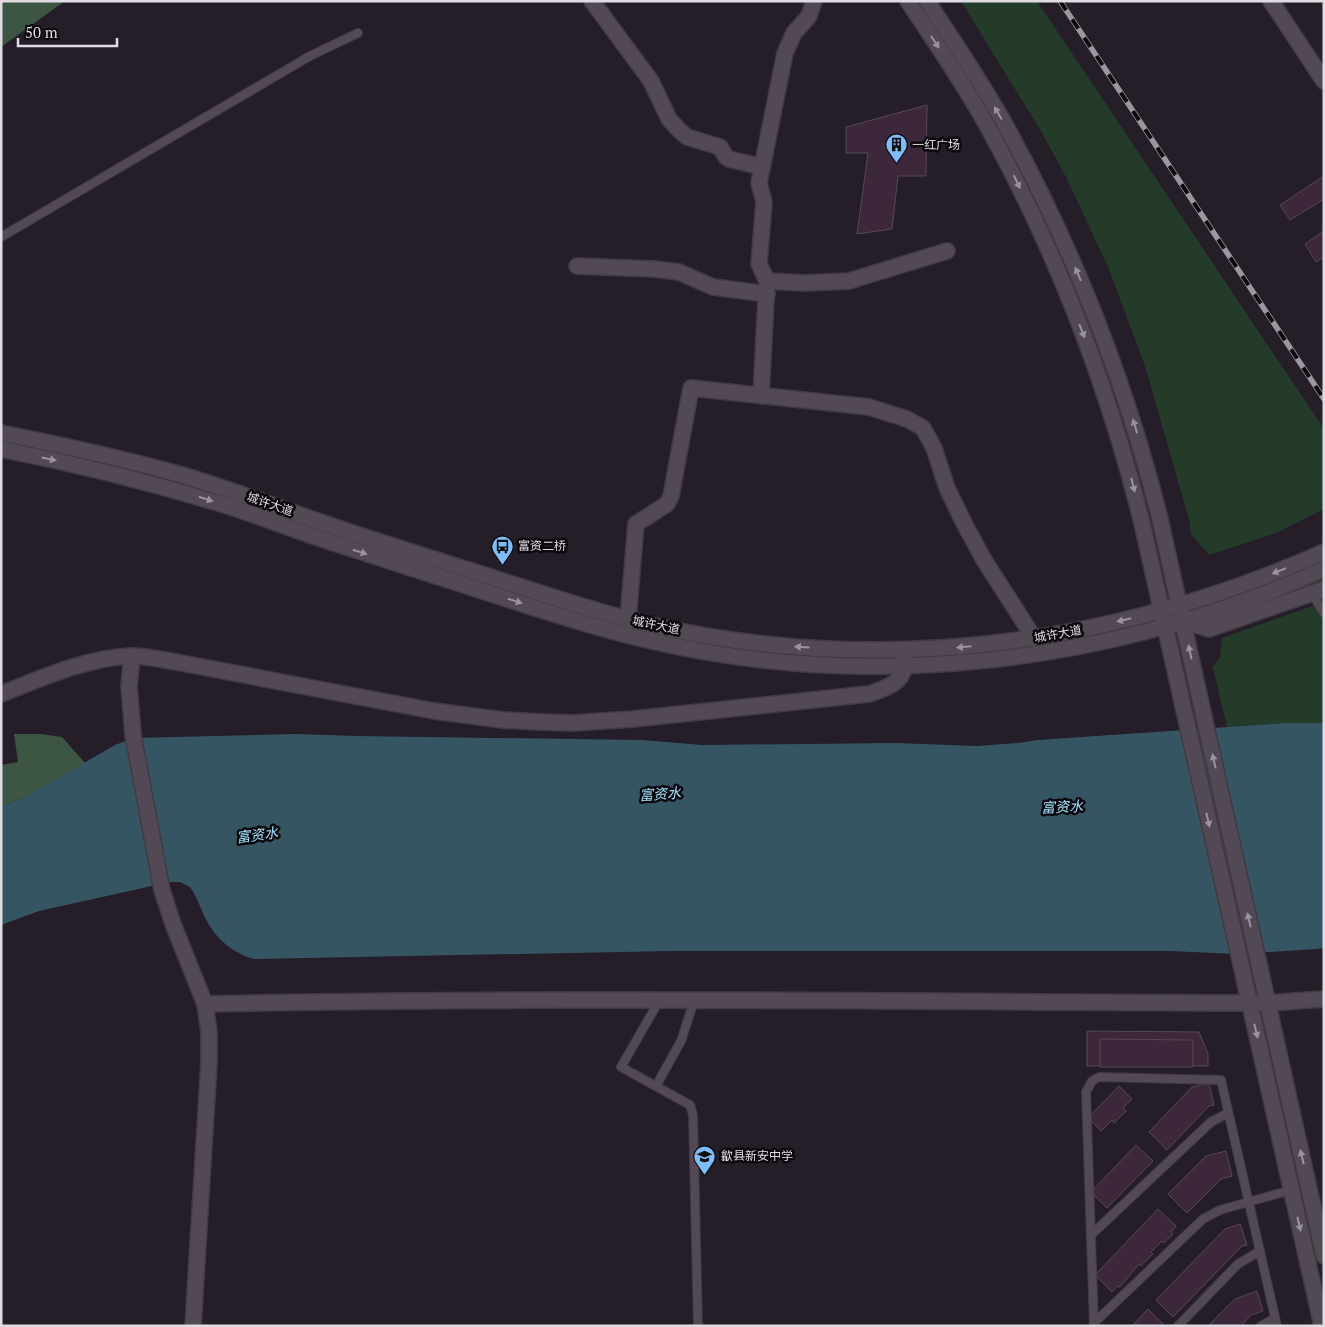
<svg xmlns="http://www.w3.org/2000/svg" width="1325" height="1327" font-family="'PT Serif','Noto Sans SC',serif">
  <style>
    .green { fill: #243b2a }
    .forest { fill: #3d5643 }
    .water { fill: #365563 }
    .building { fill: #3d283b; stroke: #554a54 }
    .lines { fill: none; stroke-linecap: round; stroke-linejoin: round }
    .service-casing { stroke: #413a43; stroke-width: 10 }
    .minor-casing { stroke: #413a43; stroke-width: 18 }
    .tertiary-casing { stroke: #413a43; stroke-width: 18 }
    .secondary-casing { stroke: #413a43; stroke-width: 18 }
    .service { stroke: #524955; stroke-width: 8 }
    .minor { stroke: #524955; stroke-width: 15 }
    .tertiary { stroke: #524955; stroke-width: 15 }
    .secondary { stroke: #524955; stroke-width: 15 }
    .rail-casing { stroke: #9c969e; stroke-width: 5.5 }
    .rail { stroke: #0c090d; stroke-width: 4; stroke-dasharray: 11; stroke-linecap: butt }
    .oneway { fill: #9a929c }
    .labels { text-anchor: middle; stroke-width: 5; stroke-linejoin: round; paint-order: stroke }
    .poi-label { font-size: 12px; fill: #e1dce3; stroke: #0c090d; text-anchor: start }
    .street-label { font-size: 12px; fill: #e1dce3; stroke: #0c090d }
    .water-label { font-size: 14px; font-style: italic; fill: #a4e3fe; stroke: #0c090d }
  </style>
  <rect width="100%" height="100%" fill="#251d28"/>
  <g class="green">
    <path d="M961,1H1037L1324,429V509L1276,533L1209,555L1191,534L1190,523L1145,366L1108,267L1066,177L1042,133Z"/>
    <path d="M1324,602V723H1285L1227,727L1213,667L1220,657L1222,638Z"/>
  </g>
  <g class="forest">
    <path d="M1,1H65L1,47Z"/>
    <path d="M14,734H41L62,737L85,763L25,797L1,807V765L18,762Z"/>
  </g>
  <path class="water" d="M1285,723H1324V948L1317,949L1237,954L1170,951H672L254,959C235,954 218,941 208,923C201,911 198,898 190,887L180,882H170L39,911L1,925V807L25,797L115,745L134,738L295,734L357,736L642,740L702,745L894,743L977,746L1018,743L1038,740Z"/>
  <g class="building">
    <path d="M927,105L926,176H898L892,229L857,234L868,153H846V127Z"/>
    <path d="M1324,176V199L1290,220L1280,205Z"/>
    <path d="M1324,231V257L1316,262L1305,244Z"/>
    <path d="M1087,1031L1199,1032L1208,1054V1066H1087Z"/>
    <path d="M1100,1039L1193,1040V1067H1100Z"/>
    <path d="M1209,1083L1214,1105L1209,1106L1167,1150L1149,1132L1192,1087Z"/>
    <path d="M1119,1086L1132,1099L1123,1108L1126,1111L1114,1123L1112,1120L1101,1131L1088,1118Z"/>
    <path d="M1136,1145L1153,1161L1107,1208L1091,1192Z"/>
    <path d="M1226,1151L1232,1176L1221,1179L1187,1213L1168,1194L1206,1156Z"/>
    <path d="M1158,1209L1176,1226L1171,1232L1173,1234L1164,1243L1162,1241L1151,1252L1153,1254L1141,1266L1139,1264L1120,1287L1118,1286L1112,1292L1095,1275Z"/>
    <path d="M1240,1224L1247,1245L1242,1246L1173,1317L1156,1300L1225,1229Z"/>
    <path d="M1257,1291L1263,1311L1251,1315L1241,1326H1208L1235,1299Z"/>
    <path d="M1148,1309L1164,1325V1326H1132Z"/>
  </g>
  <g class="lines">
    <defs>
      <g id="service">
        <path d="M1,237L310,56L358,33"/>
        <path d="M1312,594L1324,613"/>
        <path d="M659,1001L621,1067L690,1105L693,1115L698,1326"/>
        <path d="M656,1086L681,1041L694,1001"/>
        <path d="M1091,1235L1211,1122L1228,1113"/>
        <path d="M1094,1323L1203,1219L1220,1210L1291,1190"/>
        <path d="M1094,1326L1086,1092L1092,1081L1099,1077L1221,1080L1277,1326"/>
        <path d="M1178,1326L1238,1264L1260,1251"/>
        <path d="M1261,1326L1275,1318"/>
      </g>
      <g id="minor">
        <path d="M592,1L651,81L669,119L680,131L687,137L720,147L726,157L729,159L762,167"/>
        <path d="M1271,1L1324,81"/>
        <path d="M577,266L654,269L679,272L713,287L767,294"/>
        <path d="M767,281L805,283L849,281L947,251"/>
        <path d="M761,396L767,281L759,264L764,202L759,183L785,53L794,33L809,16L814,1"/>
        <path d="M628,619L636,524L667,504L671,496L691,388L869,407L907,419L923,428L934,448L947,488L965,525L984,560L1034,638"/>
        <path d="M1183,621L1209,629L1324,589"/>
        <path d="M132,656L129,686L133,735L162,890L173,924L205,1004L209,1032V1063L193,1326"/>
        <path d="M205,1004C559,996 913,1002 1268,1003"/>
      </g>
      <g id="tertiary">
        <path d="M1,694C42,678 86,658 130,656C145,655 162,660 176,662L434,711L503,720L541,722L572,723L633,719L869,694C891,686 907,682 905,655"/>
        <path d="M1268,1003L1324,999"/>
      </g>
      <g id="secondary">
        <path d="M908,1C936,43 965,85 989,129C1057,253 1108,386 1142,523L1322,1326"/>
        <path d="M927,1C953,40 979,79 1002,119C1072,245 1125,379 1160,519L1324,1256"/>
        <path d="M1,433C62,445 122,458 182,475C232,490 282,509 332,526C379,542 427,557 475,572C532,590 588,610 646,624C877,677 1109,647 1324,552"/>
        <path d="M1,449C78,464 153,483 228,506C262,517 297,531 331,542C388,561 445,579 501,597C547,612 593,627 639,638C867,694 1111,664 1324,569"/>
      </g>
    </defs>
    <use href="#service" class="service-casing"/>
    <use href="#minor" class="minor-casing"/>
    <use href="#tertiary" class="tertiary-casing"/>
    <use href="#secondary" class="secondary-casing"/>
    <use href="#service" class="service"/>
    <use href="#minor" class="minor"/>
    <use href="#tertiary" class="tertiary"/>
    <use href="#secondary" class="secondary"/>
    <defs>
      <path id="rail" d="M1060,1L1324,399"/>
    </defs>
    <use href="#rail" class="rail-casing"/>
    <use href="#rail" class="rail"/>
  </g>
  <defs><path id="oneway-solid" d="M-6-.8H1V-3.2L6.5 0L1 3.2V.8H-6Z" transform="scale(1.25)"/></defs>
  <g class="oneway">
    <use href="#oneway-solid" transform="translate(935 42) rotate(57)"/>
    <use href="#oneway-solid" transform="translate(998 113) rotate(-120)"/>
    <use href="#oneway-solid" transform="translate(1017 182) rotate(64)"/>
    <use href="#oneway-solid" transform="translate(1078 274) rotate(-113)"/>
    <use href="#oneway-solid" transform="translate(1082 331) rotate(68)"/>
    <use href="#oneway-solid" transform="translate(1135 426) rotate(-107)"/>
    <use href="#oneway-solid" transform="translate(49 459) rotate(12)"/>
    <use href="#oneway-solid" transform="translate(1133 485) rotate(76)"/>
    <use href="#oneway-solid" transform="translate(206 499) rotate(17)"/>
    <use href="#oneway-solid" transform="translate(360 552) rotate(18)"/>
    <use href="#oneway-solid" transform="translate(1279 571) rotate(158)"/>
    <use href="#oneway-solid" transform="translate(515 601) rotate(18)"/>
    <use href="#oneway-solid" transform="translate(1124 620) rotate(167)"/>
    <use href="#oneway-solid" transform="translate(802 647) rotate(-176)"/>
    <use href="#oneway-solid" transform="translate(964 647) rotate(175)"/>
    <use href="#oneway-solid" transform="translate(1190 652) rotate(-102)"/>
    <use href="#oneway-solid" transform="translate(1214 761) rotate(-103)"/>
    <use href="#oneway-solid" transform="translate(1208 820) rotate(77)"/>
    <use href="#oneway-solid" transform="translate(1249 920) rotate(-103)"/>
    <use href="#oneway-solid" transform="translate(1256 1031) rotate(77)"/>
    <use href="#oneway-solid" transform="translate(1302 1157) rotate(-103)"/>
    <use href="#oneway-solid" transform="translate(1299 1224) rotate(77)"/>
  </g>
  <defs>
    <symbol id="building-pin" viewBox="-11 -11 22 30"><path d="M0 17L-7.5 6A9.5 9.5 0 1 1 7.5 6Z" fill="#7fbdfa" stroke="#0c090d"/><path d="M-4-6H4V6H1V3H-1V6H-4ZM-2.5-4.3h1.7v1.8h-1.7ZM.8-4.3h1.7v1.8H.8ZM-2.5-1h1.7V.8h-1.7ZM.8-1h1.7V.8H.8Z" fill="#111"/></symbol>
    <symbol id="bus-pin" viewBox="-11 -11 22 30"><path d="M0 17L-7.5 6A9.5 9.5 0 1 1 7.5 6Z" fill="#7fbdfa" stroke="#0c090d"/><path d="M-5-6H5V4H4V6H2V4H-2V6H-4V4H-5ZM-3.5-4V0h7V-4ZM-3.5 1.2v1.5H-2V1.2ZM2 1.2v1.5H3.5V1.2Z" fill="#111"/></symbol>
    <symbol id="school-pin" viewBox="-11 -11 22 30"><path d="M0 17L-7.5 6A9.5 9.5 0 1 1 7.5 6Z" fill="#7fbdfa" stroke="#0c090d"/><path d="M0-5L7-2L0 1L-7-2ZM-4 1L0 2.5L4 1V4Q0 6-4 4Z" fill="#111"/></symbol>
  </defs>
  <g fill-rule="evenodd">
    <use href="#building-pin" x="884" y="132" width="25" height="34"/>
    <use href="#bus-pin" x="490" y="534" width="25" height="34"/>
    <use href="#school-pin" x="692" y="1144" width="25" height="34"/>
  </g>
  <g class="labels">
    <g class="poi-label">
      <text x="912" y="149">一红广场</text>
      <text x="518" y="550">富资二桥</text>
      <text x="721" y="1160">歙县新安中学</text>
    </g>
    <g class="street-label">
      <text transform="translate(270 504) rotate(19)" y="4">城许大道</text>
      <text transform="translate(656 625) rotate(12)" y="4">城许大道</text>
      <text transform="translate(1058 634) rotate(-10)" y="4">城许大道</text>
    </g>
    <g class="water-label">
      <text transform="translate(660 794) rotate(-4)" y="5">富资水</text>
      <text transform="translate(1062 807) rotate(-3)" y="5">富资水</text>
      <text transform="translate(257 835) rotate(-8)" y="5">富资水</text>
    </g>
  </g>
  <rect width="1325" height="1327" fill="none" stroke="#e1dce3" stroke-width="5"/>
  <path d="M18 38v8h99v-8" fill="none" stroke="#e1dce3" stroke-width="2.5"/>
  <text x="25" y="38" font-size="15" fill="#e1dce3" stroke="#0c090d" stroke-width="4" paint-order="stroke">50 m</text>
</svg>
